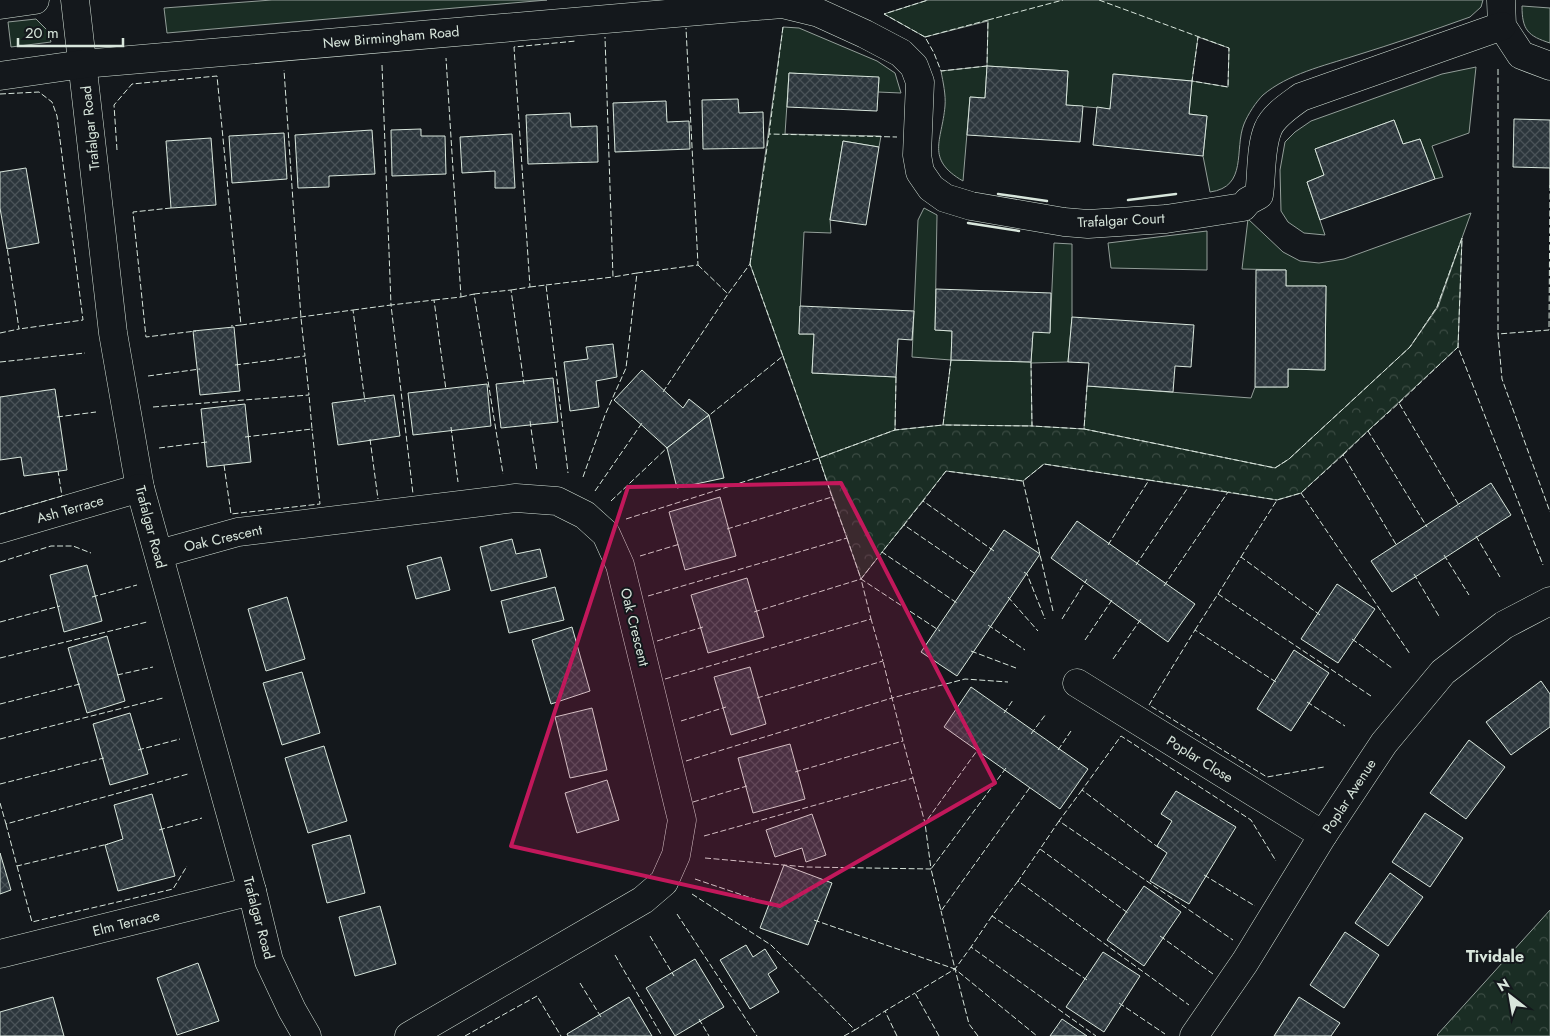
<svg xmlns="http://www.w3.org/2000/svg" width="1550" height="1036" font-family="Jost,sans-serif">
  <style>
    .green { fill: #1a2d24; stroke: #939e99; fill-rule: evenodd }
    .forest { fill: url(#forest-crowns); stroke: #939e99 }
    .building { fill: url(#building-cross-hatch); stroke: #d8e6dc }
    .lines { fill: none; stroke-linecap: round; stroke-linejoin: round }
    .minor-casing { stroke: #d8e6dc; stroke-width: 29 }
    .highway-casing { stroke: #d8e6dc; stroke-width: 29 }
    .minor { stroke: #14181c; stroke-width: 28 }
    .highway { stroke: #14181c; stroke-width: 28 }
    .fence { stroke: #d8e6dc; stroke-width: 1; stroke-dasharray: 6 2.5; stroke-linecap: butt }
    .wall { stroke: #d8e6dc; stroke-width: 2.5 }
    .marked { fill: #c2185b; fill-opacity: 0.2; stroke: #c2185b; stroke-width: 4; stroke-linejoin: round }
    .labels { text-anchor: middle; stroke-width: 4; stroke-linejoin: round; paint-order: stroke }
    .street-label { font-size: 14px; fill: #d8e6dc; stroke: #14181c }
    .quarter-label { font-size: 16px; font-weight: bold; fill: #d8e6dc; stroke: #14181c }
  </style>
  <defs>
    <pattern id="forest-crowns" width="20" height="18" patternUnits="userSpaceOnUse" patternTransform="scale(1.25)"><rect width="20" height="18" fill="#1a2d24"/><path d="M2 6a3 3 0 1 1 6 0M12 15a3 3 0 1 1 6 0" fill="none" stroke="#3b4b43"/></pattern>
    <pattern id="building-cross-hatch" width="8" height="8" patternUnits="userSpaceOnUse" patternTransform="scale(1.25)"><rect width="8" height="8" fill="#2c363c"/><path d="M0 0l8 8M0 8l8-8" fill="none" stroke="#4a5358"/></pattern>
  </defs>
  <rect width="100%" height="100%" fill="#14181c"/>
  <g class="green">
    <path d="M272,0H547L167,33L164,8Z"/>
    <path d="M928,0H1483L1481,7L1470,17C1431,31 1393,44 1354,56C1323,66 1288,74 1263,95C1256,102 1248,114 1244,124C1234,149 1248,187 1210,192L1203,156L1207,116L1189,114L1192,81L1114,74L1110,109L1066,105L1068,71L987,66L985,98L970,97L963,181C925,159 942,141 945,106C946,95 943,82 941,71L987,66L988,21L925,37L884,14ZM1198,37L1229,48L1228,87L1192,81Z"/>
    <path d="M1522,6L1550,8V43C1528,36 1522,30 1522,6Z"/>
    <path d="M36,19L48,31L51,42L11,47L8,22Z"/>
    <path d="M783,27L799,28L877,61L895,73L901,93L878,92L879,78L789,73L785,134L881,136L879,147L843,141L830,219L831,233L804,232L799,334H814L812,373L896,377L895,430L819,458L750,264Z"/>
    <path d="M1476,67L1469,133L1432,146L1443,177L1435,179L1420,139L1403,144L1394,120L1315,149L1324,175L1307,182L1325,235L1304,233L1288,222L1281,211L1280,170L1285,142L1295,132L1311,121L1442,74Z"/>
    <path d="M924,208L937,215L935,330L952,331L951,360L1031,362L1033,332H1050L1054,243L1072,244V317L1068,362L1031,363L1032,426L943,425L951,360L912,357L918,220Z"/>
    <path d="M1471,213L1437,307L1410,347L1289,459L1275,468L1084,429L1087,386L1251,398L1255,387H1288V369L1325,370L1326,286H1286V270L1242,269L1248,219L1283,252L1300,261L1319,263L1344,259Z"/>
    <path d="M1207,231V270L1111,268L1108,243Z"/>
  </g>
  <g class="forest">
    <path d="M1462,238L1458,347L1301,493L1277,500L1044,464L1023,481L946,471L861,579L819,458L895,430L943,425L1032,426L1084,429L1275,468L1289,459L1410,347L1438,307Z"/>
    <path d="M1550,910V1036H1438L1437,1035Z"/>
  </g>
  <g class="building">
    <path d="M987,66L1068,71L1066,105L1083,106L1080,142L967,135L970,97L985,98Z"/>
    <path d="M789,73L879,77L877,111L787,107Z"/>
    <path d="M1113,74L1192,81L1189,114L1207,116L1203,156L1093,145L1097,107L1110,109Z"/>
    <path d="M738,99L739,113L763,112L764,148L703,149L702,100Z"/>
    <path d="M666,101L667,122L689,121L690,149L615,152L613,103Z"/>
    <path d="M570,113L571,127L597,126L598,162L528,164L526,115Z"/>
    <path d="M1514,119L1550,120V188V168L1513,167Z"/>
    <path d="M1394,120L1403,144L1420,139L1435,179L1320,220L1307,182L1324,175L1315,149Z"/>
    <path d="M421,129V136H445L446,174L392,176L391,130Z"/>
    <path d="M372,130L375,174L329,176V187L298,188L295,135Z"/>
    <path d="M284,133L287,179L232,183L229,136Z"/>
    <path d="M512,134L515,188H495V171L462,173L460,137Z"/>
    <path d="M211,138L216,205L171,208L166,141Z"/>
    <path d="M843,141L879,147L866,225L830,220Z"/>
    <path d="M26,168L39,243L7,249L0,208V172Z"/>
    <path d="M1256,270H1286V286H1326L1325,370L1288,369V387H1255Z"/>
    <path d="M936,289L1051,293L1050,333L1033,332L1031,362L951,360L952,331L935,330Z"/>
    <path d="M800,306L914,311L912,340L898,339L896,377L812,373L814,334H799Z"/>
    <path d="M1072,317L1194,325L1191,367L1175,366L1173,392L1087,386L1089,363L1068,362Z"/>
    <path d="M234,327L240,391L200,395L193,331Z"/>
    <path d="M613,344L617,377L596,381L599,407L570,411L564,362L588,359L586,347Z"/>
    <path d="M642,370L683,408L689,399L709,415L667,448L614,400Z"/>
    <path d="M553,378L558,422L501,428L496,384Z"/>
    <path d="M487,384L491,426L413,435L408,393Z"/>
    <path d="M55,389L67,470L24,476L21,457L0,460V397Z"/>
    <path d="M394,395L400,436L338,445L332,403Z"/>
    <path d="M245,404L251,462L207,467L201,409Z"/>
    <path d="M709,415L724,478L677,488L667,448Z"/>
    <path d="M1491,483L1511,515L1392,592L1371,561Z"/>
    <path d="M720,497L736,556L685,570L669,512Z"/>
    <path d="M1077,521L1195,604L1168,642L1051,558Z"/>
    <path d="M1004,530L1040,554L957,676L921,652Z"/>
    <path d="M512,539L516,554L540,549L547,577L491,591L480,547Z"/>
    <path d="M441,557L450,590L416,599L407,566Z"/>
    <path d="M87,565L102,621L64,632L50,575Z"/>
    <path d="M747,578L764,637L708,653L691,595Z"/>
    <path d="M1337,584L1375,609L1338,663L1301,639Z"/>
    <path d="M555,587L564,620L509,633L501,601Z"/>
    <path d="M287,597L305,659L266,671L248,609Z"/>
    <path d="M572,627L590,691L551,704L532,640Z"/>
    <path d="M107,636L125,701L87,713L68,648Z"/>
    <path d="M1294,650L1329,673L1291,731L1257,709Z"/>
    <path d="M750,667L766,724L731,735L714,677Z"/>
    <path d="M302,672L320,733L282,745L263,683Z"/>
    <path d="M1541,681L1550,694V727L1511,755L1486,722Z"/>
    <path d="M971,687L1088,769L1060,809L944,727Z"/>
    <path d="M592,708L607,770L570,778L555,717Z"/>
    <path d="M130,713L148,774L110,785L93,724Z"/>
    <path d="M1469,740L1505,767L1466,819L1430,793Z"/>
    <path d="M790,744L805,799L753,813L738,758Z"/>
    <path d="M324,746L347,821L308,833L285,758Z"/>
    <path d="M607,780L619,820L577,833L565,793Z"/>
    <path d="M1176,791L1236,827L1189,904L1150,881L1167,853L1157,846L1172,821L1161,814Z"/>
    <path d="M152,794L175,876L118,891L105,845L123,839L114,805Z"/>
    <path d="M1425,813L1463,838L1430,887L1392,862Z"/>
    <path d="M812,814L826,855L806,862L802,848L775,857L766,830Z"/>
    <path d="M350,835L365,893L327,903L312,845Z"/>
    <path d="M0,853L11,890L0,894Z"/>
    <path d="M784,865L832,883L808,945L760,928Z"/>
    <path d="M1390,873L1423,897L1388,946L1355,923Z"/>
    <path d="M1144,886L1181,912L1144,966L1107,940Z"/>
    <path d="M380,906L396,964L355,976L339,917Z"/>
    <path d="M1345,932L1379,955L1344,1008L1310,985Z"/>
    <path d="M746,945L753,957L765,949L777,968L768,974L779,992L750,1009L720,960Z"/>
    <path d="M1103,952L1140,976L1104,1032L1066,1007Z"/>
    <path d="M695,959L724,1007L675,1036L646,988Z"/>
    <path d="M198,963L219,1021L177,1035L157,978Z"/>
    <path d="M53,997L64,1036H0V1012Z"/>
    <path d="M629,997L652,1036H568L567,1034Z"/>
    <path d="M1299,997L1340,1023L1331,1036H1274Z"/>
    <path d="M1062,1019L1087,1036H1050Z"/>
  </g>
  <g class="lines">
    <defs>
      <g id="minor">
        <path d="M75,0L113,333L140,488L252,891L269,961L292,1010L307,1036"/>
        <path d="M1501,0L1502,26L1521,55L1550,66"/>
        <path d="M0,76L83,64L782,4L819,13L865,34L901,53L914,66L920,82L917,155L920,172L931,188L945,198L971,206L1064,222L1088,224L1166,219L1243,207L1248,201L1259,195C1262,175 1260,148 1268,129C1273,116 1290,105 1301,97L1502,26"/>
        <path d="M0,529L140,488"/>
        <path d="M159,554L238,532L516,498L557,501L585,515L606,534L620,565L682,820L676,855L664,882L643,900L409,1036"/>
        <path d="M1077,683L1323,835"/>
        <path d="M0,954L252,891"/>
        <path d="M1194,1036L1245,962L1323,835L1384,743L1443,672L1504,625L1550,601"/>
      </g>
      <path id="highway" d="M0,5L35,0"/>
    </defs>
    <use href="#minor" class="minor-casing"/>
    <use href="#highway" class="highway-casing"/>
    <use href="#minor" class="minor"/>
    <use href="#highway" class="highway"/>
    <g class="fence">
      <path d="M1099,0L1229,48L1228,87L1192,81L1198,37"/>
      <path d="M988,20L1063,0"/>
      <path d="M925,37L988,20L987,66L941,71L934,53L925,37L884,14L928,0"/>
      <path d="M382,65L391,305L434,300L446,390"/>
      <path d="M1498,69V334"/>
      <path d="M0,94L39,92L52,102L57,116L83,320L19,329"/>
      <path d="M769,134L783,27"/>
      <path d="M117,150L114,105L132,84L217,76L241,325L231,326"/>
      <path d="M1550,185L1549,330L1498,334L1502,379L1550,512"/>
      <path d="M171,208L133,212L146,337L196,331"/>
      <path d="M750,264L769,134L897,137"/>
      <path d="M698,265L728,294L750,264L783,356L707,417"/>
      <path d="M637,273L698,265L686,28"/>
      <path d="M546,285L613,277L605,37"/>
      <path d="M530,287L546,285L568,473"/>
      <path d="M511,290L530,287L514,47L576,41"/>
      <path d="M474,294L511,290L524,384"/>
      <path d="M461,297L474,294L503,474"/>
      <path d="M434,300L461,297L446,58"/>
      <path d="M353,310L391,305L413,494"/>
      <path d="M241,325L353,310L365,402"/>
      <path d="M0,333L19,329L7,247"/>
      <path d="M951,360L943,425L1032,426"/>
      <path d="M0,362L85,353"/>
      <path d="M1031,362L1032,426L1084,429"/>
      <path d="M235,365L305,356L301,318L284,70"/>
      <path d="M148,376L200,369"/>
      <path d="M896,377L895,430L943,425"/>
      <path d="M1087,386L1084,429L1275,468L1289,459L1410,347L1437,307L1462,238L1458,347"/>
      <path d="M663,392L728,294"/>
      <path d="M1399,403L1458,347L1543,565"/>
      <path d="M153,407L309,395L305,356"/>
      <path d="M57,417L96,412"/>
      <path d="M530,421L537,471"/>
      <path d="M451,427L458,482"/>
      <path d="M1368,431L1399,403L1460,507"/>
      <path d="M245,437L312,429L309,395"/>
      <path d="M370,439L378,499"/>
      <path d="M159,448L207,442"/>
      <path d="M1343,455L1368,431L1427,527"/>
      <path d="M224,465L231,514L320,504L312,429"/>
      <path d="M583,477L605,415L626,368L637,273L613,277"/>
      <path d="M595,491L642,423"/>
      <path d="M1301,493L1410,654"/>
      <path d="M611,501L669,446"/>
      <path d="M923,501L904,525L977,575"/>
      <path d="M0,514L62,496L58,471"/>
      <path d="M626,519L819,458L783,356"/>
      <path d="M904,525L882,552L957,603"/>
      <path d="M727,529L832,497L819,458L895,430"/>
      <path d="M1476,536L1500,577"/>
      <path d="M847,538L861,579L940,631"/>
      <path d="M1108,545L1149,480L1189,486"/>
      <path d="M994,551L923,501L946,471L1023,481"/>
      <path d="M1444,555L1469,595"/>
      <path d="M640,556L680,544"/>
      <path d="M1241,557L1277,500L1301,493L1343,455L1397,546"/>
      <path d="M0,562L51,546H73L91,553"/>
      <path d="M1136,565L1189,486L1228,492"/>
      <path d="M1024,572L1027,574L1045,619"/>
      <path d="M1414,574L1440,618"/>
      <path d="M1164,586L1228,492L1277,500"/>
      <path d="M1218,594L1241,557L1320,615"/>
      <path d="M648,596L847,538L832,497"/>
      <path d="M92,597L137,585"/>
      <path d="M1008,597L1038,631"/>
      <path d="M1053,611L1023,481L1044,464L1149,480"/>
      <path d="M754,612L861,579"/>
      <path d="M1062,619L1087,579"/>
      <path d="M0,622L60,606"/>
      <path d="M988,625L1025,650"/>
      <path d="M1195,630L1218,594L1371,696"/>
      <path d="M1352,639L1392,668"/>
      <path d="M1085,640L1112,600"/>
      <path d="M657,641L703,627"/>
      <path d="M971,651L1016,668"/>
      <path d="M0,658L147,622"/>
      <path d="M1113,659L1141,619"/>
      <path d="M117,675L153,667"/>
      <path d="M665,679L871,619L861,579L882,552"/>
      <path d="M1276,682L1195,630L1149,705L1267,777L1324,767"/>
      <path d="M757,698L883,661L871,619"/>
      <path d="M1307,702L1345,726"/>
      <path d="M0,704L80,684"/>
      <path d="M1004,713L1013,700"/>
      <path d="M681,721L726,707"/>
      <path d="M1031,734L1046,714"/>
      <path d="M0,739L163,698"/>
      <path d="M138,750L180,739"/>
      <path d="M1058,750L1071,731"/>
      <path d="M686,761L892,698L883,661"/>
      <path d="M1006,768L931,869L941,911L1031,786"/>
      <path d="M795,772L903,741L892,698L965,679L1008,682"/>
      <path d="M913,778L925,823L979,748"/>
      <path d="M0,784L104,758"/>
      <path d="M1082,790L1059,821L1233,940"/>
      <path d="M693,802L747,786"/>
      <path d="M0,803L6,824L188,774"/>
      <path d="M1059,821L1040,849L1128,913"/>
      <path d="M6,824L17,866L108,844"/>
      <path d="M159,830L202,818"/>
      <path d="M704,836L913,778L903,741"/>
      <path d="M1159,848L1082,790L1121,736L1251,820L1276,861"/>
      <path d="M1040,849L1018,881L1189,1005"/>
      <path d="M705,858L806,867L931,869L925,823"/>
      <path d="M17,866L32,922L173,889L187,866"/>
      <path d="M1204,875L1255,906"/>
      <path d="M695,879L772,905"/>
      <path d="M1018,881L992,916L1087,980"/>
      <path d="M692,894L771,945L855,1030L885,1011"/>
      <path d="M677,914L757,1036"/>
      <path d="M992,916L971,947L1096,1036"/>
      <path d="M814,920L955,969L941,911"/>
      <path d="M650,936L674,976"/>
      <path d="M1160,936L1213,974"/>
      <path d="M615,955L662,1036"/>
      <path d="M580,983L601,1017"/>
      <path d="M1119,1003L1165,1034"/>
      <path d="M699,1019L709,1036"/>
      <path d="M465,1036L537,996L561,1036"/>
      <path d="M844,1036L855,1030"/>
      <path d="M897,1036L885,1011L915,993"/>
      <path d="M939,1036L915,993L955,969L971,947"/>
      <path d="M978,1036L969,1024L955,969L1037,1036"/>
    </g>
    <g class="wall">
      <path d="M998,194L1047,201"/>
      <path d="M1128,200L1176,194"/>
      <path d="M968,223L1019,231"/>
    </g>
  </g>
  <path class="marked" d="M841,483L995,783L780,906L511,846L628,487Z"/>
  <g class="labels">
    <g class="street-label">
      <text transform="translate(391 37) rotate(-5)" y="5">New Birmingham Road</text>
      <text transform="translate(90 128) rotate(-96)" y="5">Trafalgar Road</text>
      <text transform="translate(1121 220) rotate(-3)" y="5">Trafalgar Court</text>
      <text transform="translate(70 509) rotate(-16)" y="5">Ash Terrace</text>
      <text transform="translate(151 527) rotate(75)" y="5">Trafalgar Road</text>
      <text transform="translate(223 538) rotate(-13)" y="5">Oak Crescent</text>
      <text transform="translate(635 627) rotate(76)" y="5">Oak Crescent</text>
      <text transform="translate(1200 759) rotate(32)" y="5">Poplar Close</text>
      <text transform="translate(1349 796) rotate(-57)" y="5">Poplar Avenue</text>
      <text transform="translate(259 918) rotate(75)" y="5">Trafalgar Road</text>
      <text transform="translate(126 923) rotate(-14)" y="5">Elm Terrace</text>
    </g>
    <g class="quarter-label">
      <text x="1495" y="962">Tividale</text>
    </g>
  </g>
  <g transform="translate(1510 996) rotate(329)" stroke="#14181c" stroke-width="4" paint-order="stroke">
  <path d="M0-4L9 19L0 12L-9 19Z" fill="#d8e6dc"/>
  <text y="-8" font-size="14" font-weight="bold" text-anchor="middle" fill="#d8e6dc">N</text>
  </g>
  <path d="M18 38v8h105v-8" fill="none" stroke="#d8e6dc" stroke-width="2.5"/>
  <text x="25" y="38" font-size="15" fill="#d8e6dc" stroke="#14181c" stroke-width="4" paint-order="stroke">20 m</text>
</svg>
